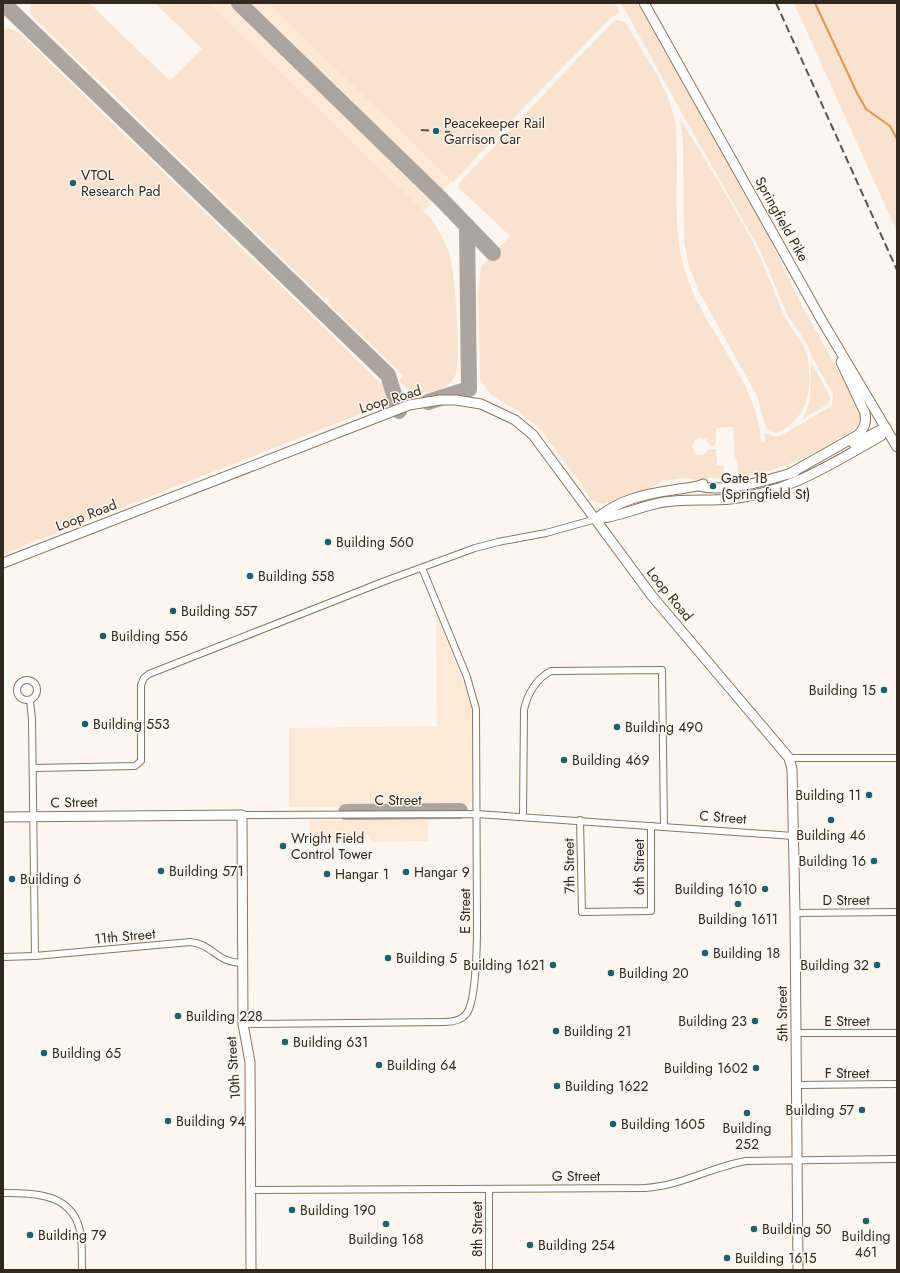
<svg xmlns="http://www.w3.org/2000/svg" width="900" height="1273" font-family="Jost,sans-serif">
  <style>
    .built { fill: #fde8d5 }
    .green { fill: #f9e2ce }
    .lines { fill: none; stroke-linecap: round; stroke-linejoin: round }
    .stream { stroke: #e1974b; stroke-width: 2 }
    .taxiway { stroke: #aca49e; stroke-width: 16 }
    .street-casing { stroke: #8d745d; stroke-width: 8 }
    .secondary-casing { stroke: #8d745d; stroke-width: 11 }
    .street { stroke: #fff; stroke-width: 6 }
    .secondary { stroke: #fff; stroke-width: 9 }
    .rail { stroke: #5d534a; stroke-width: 2; stroke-dasharray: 8 4; stroke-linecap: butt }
    .poi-dot { fill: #196270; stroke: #fcf6f1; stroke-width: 1.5 }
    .labels { text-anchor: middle; stroke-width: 3; stroke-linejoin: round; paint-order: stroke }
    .poi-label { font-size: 14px; fill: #32281e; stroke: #fcf6f1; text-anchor: start }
    .street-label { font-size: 14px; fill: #32281e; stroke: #fcf6f1 }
  </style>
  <rect width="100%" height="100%" fill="#fcf6f1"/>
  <g class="built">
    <path d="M209,3H268L452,180L424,211Z"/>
    <path d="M436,613L471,703L472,725V801L466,806L289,807V728L437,726Z"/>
    <path d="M310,820H428V841L372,842L370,836H362L360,842H309Z"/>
  </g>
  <g class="green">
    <path d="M31,3H89L170,81L202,49L155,3H209L424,211C435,223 443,237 449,252C455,270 462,361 455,376C450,386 441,390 430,392C413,395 411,393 399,381L403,376L327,302L329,299L327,297L325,300L34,18L30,11Z"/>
    <path d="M268,3H615L620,13L610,18L453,182Z"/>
    <path d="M621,3H637L762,223L803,308L861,412L862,422H859C856,431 844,436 836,441C805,459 774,472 739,478L737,459H735L733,427L716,428V443L713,446H710L706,439L699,438L694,441L692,447L695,453C701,457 706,455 709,449H716L717,465L724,466V478H709L707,482L684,478L662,481L647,490L603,504L593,501L542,431L521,413L491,395L480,379L478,293L481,267L510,236L458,187L460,182L612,23L617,20L625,22C642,52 669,87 675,121C677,133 676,146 677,158C677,198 673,242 688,280C708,336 757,380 761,441L765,443V433L776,437L782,435L830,407L832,405L833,394L811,355L807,344L787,314L761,252L683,115Z"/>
    <path d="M794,3H897V232Z"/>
    <path d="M8,28L15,30L26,39L385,387C388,395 387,401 381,406L3,554V30Z"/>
    <path d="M680,118C707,164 736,208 759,255C769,275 775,297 785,317C792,332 805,342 808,359C812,392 808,419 776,433C773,432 769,432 767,429C764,426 759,400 756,394L698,290L688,263L684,239L683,142Z"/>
    <path d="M811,362L831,398L828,404L803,419L810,400Z"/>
  </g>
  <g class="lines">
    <path class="stream" d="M815,3L857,93L866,109L890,126L897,139"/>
    <g class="taxiway">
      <path d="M3,3L388,375L399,411"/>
      <path d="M239,3L441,199L493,253"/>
      <path d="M428,402L469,389L467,226"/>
      <path d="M346,812L460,811"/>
    </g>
    <defs>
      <g id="street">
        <circle cx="27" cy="690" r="10"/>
        <path d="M30,700L32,720L35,956"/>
        <path d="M789,758H897"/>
        <path d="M33,768L135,766L141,761V685L144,678L149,674L385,581L475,548L498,542L546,533L596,519"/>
        <path d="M242,815L476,814L793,836"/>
        <path d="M523,817L524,710C527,694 537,678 551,671L662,670L664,827"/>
        <path d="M580,820L582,912L651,911V826"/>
        <path d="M795,913L897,912"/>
        <path d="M3,957L35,956L190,942C213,944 216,963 243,963"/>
        <path d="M243,1024L445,1022C454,1022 462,1020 467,1013C476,1000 477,945 477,927L476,709L467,677L422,568"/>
        <path d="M796,1033H897"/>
        <path d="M797,1085L897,1084"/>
        <path d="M489,1189V1270"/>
        <path d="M250,1190L645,1188C681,1186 711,1167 746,1161L897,1159"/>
        <path d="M3,1193C36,1193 75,1193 81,1236C82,1247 82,1259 82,1270"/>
      </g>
      <g id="secondary">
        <path d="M644,3L821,319L897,447"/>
        <path d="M854,444L878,431L886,428"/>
        <path d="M789,474L858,435C864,428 867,423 865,413L841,362"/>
        <path d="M699,486C725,493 769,480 795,472"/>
        <path d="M596,519C620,517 640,506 664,502C686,499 709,501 731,499C790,492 831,464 881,436L886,428"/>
        <path d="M596,519C618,500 645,494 673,490C683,488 694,488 703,484"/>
        <path d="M3,563L409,405L440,400H456L481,404L515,420L533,435L652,596L789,758L792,769L795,913L798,1270"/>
        <path d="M3,817L242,815L243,1024L250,1062L251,1270"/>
      </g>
    </defs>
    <use href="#street" class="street-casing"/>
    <use href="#secondary" class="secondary-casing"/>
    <use href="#street" class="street"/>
    <use href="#secondary" class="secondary"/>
    <g class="rail">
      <path d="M776,3L897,270"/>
      <path d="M421,130L450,132"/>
    </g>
  </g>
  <g class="poi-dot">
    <circle cx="436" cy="131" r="4"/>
    <circle cx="73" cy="183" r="4"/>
    <circle cx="713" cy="486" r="4"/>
    <circle cx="328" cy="542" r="4"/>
    <circle cx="250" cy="576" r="4"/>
    <circle cx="173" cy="611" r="4"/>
    <circle cx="103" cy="636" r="4"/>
    <circle cx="884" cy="690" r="4"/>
    <circle cx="85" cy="724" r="4"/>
    <circle cx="617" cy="727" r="4"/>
    <circle cx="564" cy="760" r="4"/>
    <circle cx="869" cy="795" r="4"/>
    <circle cx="831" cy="820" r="4"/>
    <circle cx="283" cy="846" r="4"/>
    <circle cx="874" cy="861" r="4"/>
    <circle cx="161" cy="871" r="4"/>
    <circle cx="406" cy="872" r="4"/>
    <circle cx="327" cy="874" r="4"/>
    <circle cx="12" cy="879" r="4"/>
    <circle cx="765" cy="889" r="4"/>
    <circle cx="738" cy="904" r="4"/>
    <circle cx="705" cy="953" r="4"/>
    <circle cx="388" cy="958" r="4"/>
    <circle cx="553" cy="965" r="4"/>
    <circle cx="877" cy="965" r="4"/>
    <circle cx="611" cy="973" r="4"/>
    <circle cx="178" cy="1016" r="4"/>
    <circle cx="755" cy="1021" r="4"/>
    <circle cx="556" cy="1031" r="4"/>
    <circle cx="285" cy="1042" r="4"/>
    <circle cx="44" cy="1053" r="4"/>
    <circle cx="379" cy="1065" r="4"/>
    <circle cx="756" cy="1068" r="4"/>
    <circle cx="557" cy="1086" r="4"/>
    <circle cx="862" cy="1110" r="4"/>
    <circle cx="747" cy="1113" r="4"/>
    <circle cx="168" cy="1121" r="4"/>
    <circle cx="613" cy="1124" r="4"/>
    <circle cx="292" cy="1210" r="4"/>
    <circle cx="866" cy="1221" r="4"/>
    <circle cx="386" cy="1224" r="4"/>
    <circle cx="754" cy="1229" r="4"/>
    <circle cx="30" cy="1235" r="4"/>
    <circle cx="530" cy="1245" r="4"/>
    <circle cx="727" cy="1258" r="4"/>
  </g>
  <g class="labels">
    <g class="poi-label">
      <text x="444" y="128">Peacekeeper Rail<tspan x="444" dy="16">Garrison Car</tspan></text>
      <text x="81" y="180">VTOL<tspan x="81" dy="16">Research Pad</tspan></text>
      <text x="721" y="483">Gate 1B<tspan x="721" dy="16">(Springfield St)</tspan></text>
      <text x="336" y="547">Building 560</text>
      <text x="258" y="581">Building 558</text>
      <text x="181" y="616">Building 557</text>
      <text x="111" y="641">Building 556</text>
      <text x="876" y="695" text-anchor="end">Building 15</text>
      <text x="93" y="729">Building 553</text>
      <text x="625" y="732">Building 490</text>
      <text x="572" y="765">Building 469</text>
      <text x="861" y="800" text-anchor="end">Building 11</text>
      <text x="831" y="840" text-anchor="middle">Building 46</text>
      <text x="291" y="843">Wright Field<tspan x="291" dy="16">Control Tower</tspan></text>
      <text x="866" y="866" text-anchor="end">Building 16</text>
      <text x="169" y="876">Building 571</text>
      <text x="414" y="877">Hangar 9</text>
      <text x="335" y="879">Hangar 1</text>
      <text x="20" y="884">Building 6</text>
      <text x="757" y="894" text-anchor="end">Building 1610</text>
      <text x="738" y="924" text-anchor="middle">Building 1611</text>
      <text x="713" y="958">Building 18</text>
      <text x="396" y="963">Building 5</text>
      <text x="545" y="970" text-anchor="end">Building 1621</text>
      <text x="869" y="970" text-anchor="end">Building 32</text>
      <text x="619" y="978">Building 20</text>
      <text x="186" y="1021">Building 228</text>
      <text x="747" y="1026" text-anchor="end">Building 23</text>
      <text x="564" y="1036">Building 21</text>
      <text x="293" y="1047">Building 631</text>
      <text x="52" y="1058">Building 65</text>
      <text x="387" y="1070">Building 64</text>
      <text x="748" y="1073" text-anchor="end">Building 1602</text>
      <text x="565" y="1091">Building 1622</text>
      <text x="854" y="1115" text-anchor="end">Building 57</text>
      <text x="176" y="1126">Building 94</text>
      <text x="621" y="1129">Building 1605</text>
      <text x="747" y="1133" text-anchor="middle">Building<tspan x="747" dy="16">252</tspan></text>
      <text x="300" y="1215">Building 190</text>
      <text x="762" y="1234">Building 50</text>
      <text x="38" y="1240">Building 79</text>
      <text x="866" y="1241" text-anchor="middle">Building<tspan x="866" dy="16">461</tspan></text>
      <text x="386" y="1244" text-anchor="middle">Building 168</text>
      <text x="538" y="1250">Building 254</text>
      <text x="735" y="1263">Building 1615</text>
    </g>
    <g class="street-label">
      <text transform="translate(782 219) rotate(61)" y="5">Springfield Pike</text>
      <text transform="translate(390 399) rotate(-17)" y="5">Loop Road</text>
      <text transform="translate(86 515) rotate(-21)" y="5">Loop Road</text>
      <text transform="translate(670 594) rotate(51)" y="5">Loop Road</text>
      <text x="398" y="805">C Street</text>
      <text transform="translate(74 802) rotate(-1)" y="5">C Street</text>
      <text transform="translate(723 817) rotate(4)" y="5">C Street</text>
      <text transform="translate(569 866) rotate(-91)" y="5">7th Street</text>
      <text transform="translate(639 867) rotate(-90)" y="5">6th Street</text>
      <text x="846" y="905">D Street</text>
      <text transform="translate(465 911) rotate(-90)" y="5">E Street</text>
      <text transform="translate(125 936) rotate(-5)" y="5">11th Street</text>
      <text transform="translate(782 1014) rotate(-91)" y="5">5th Street</text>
      <text x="847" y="1026">E Street</text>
      <text transform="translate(233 1068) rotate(-94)" y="5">10th Street</text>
      <text x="847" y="1078">F Street</text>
      <text x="576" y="1181">G Street</text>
      <text transform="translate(477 1229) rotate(-90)" y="5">8th Street</text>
    </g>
  </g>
  <rect width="900" height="1273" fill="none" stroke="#32281e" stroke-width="8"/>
</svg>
